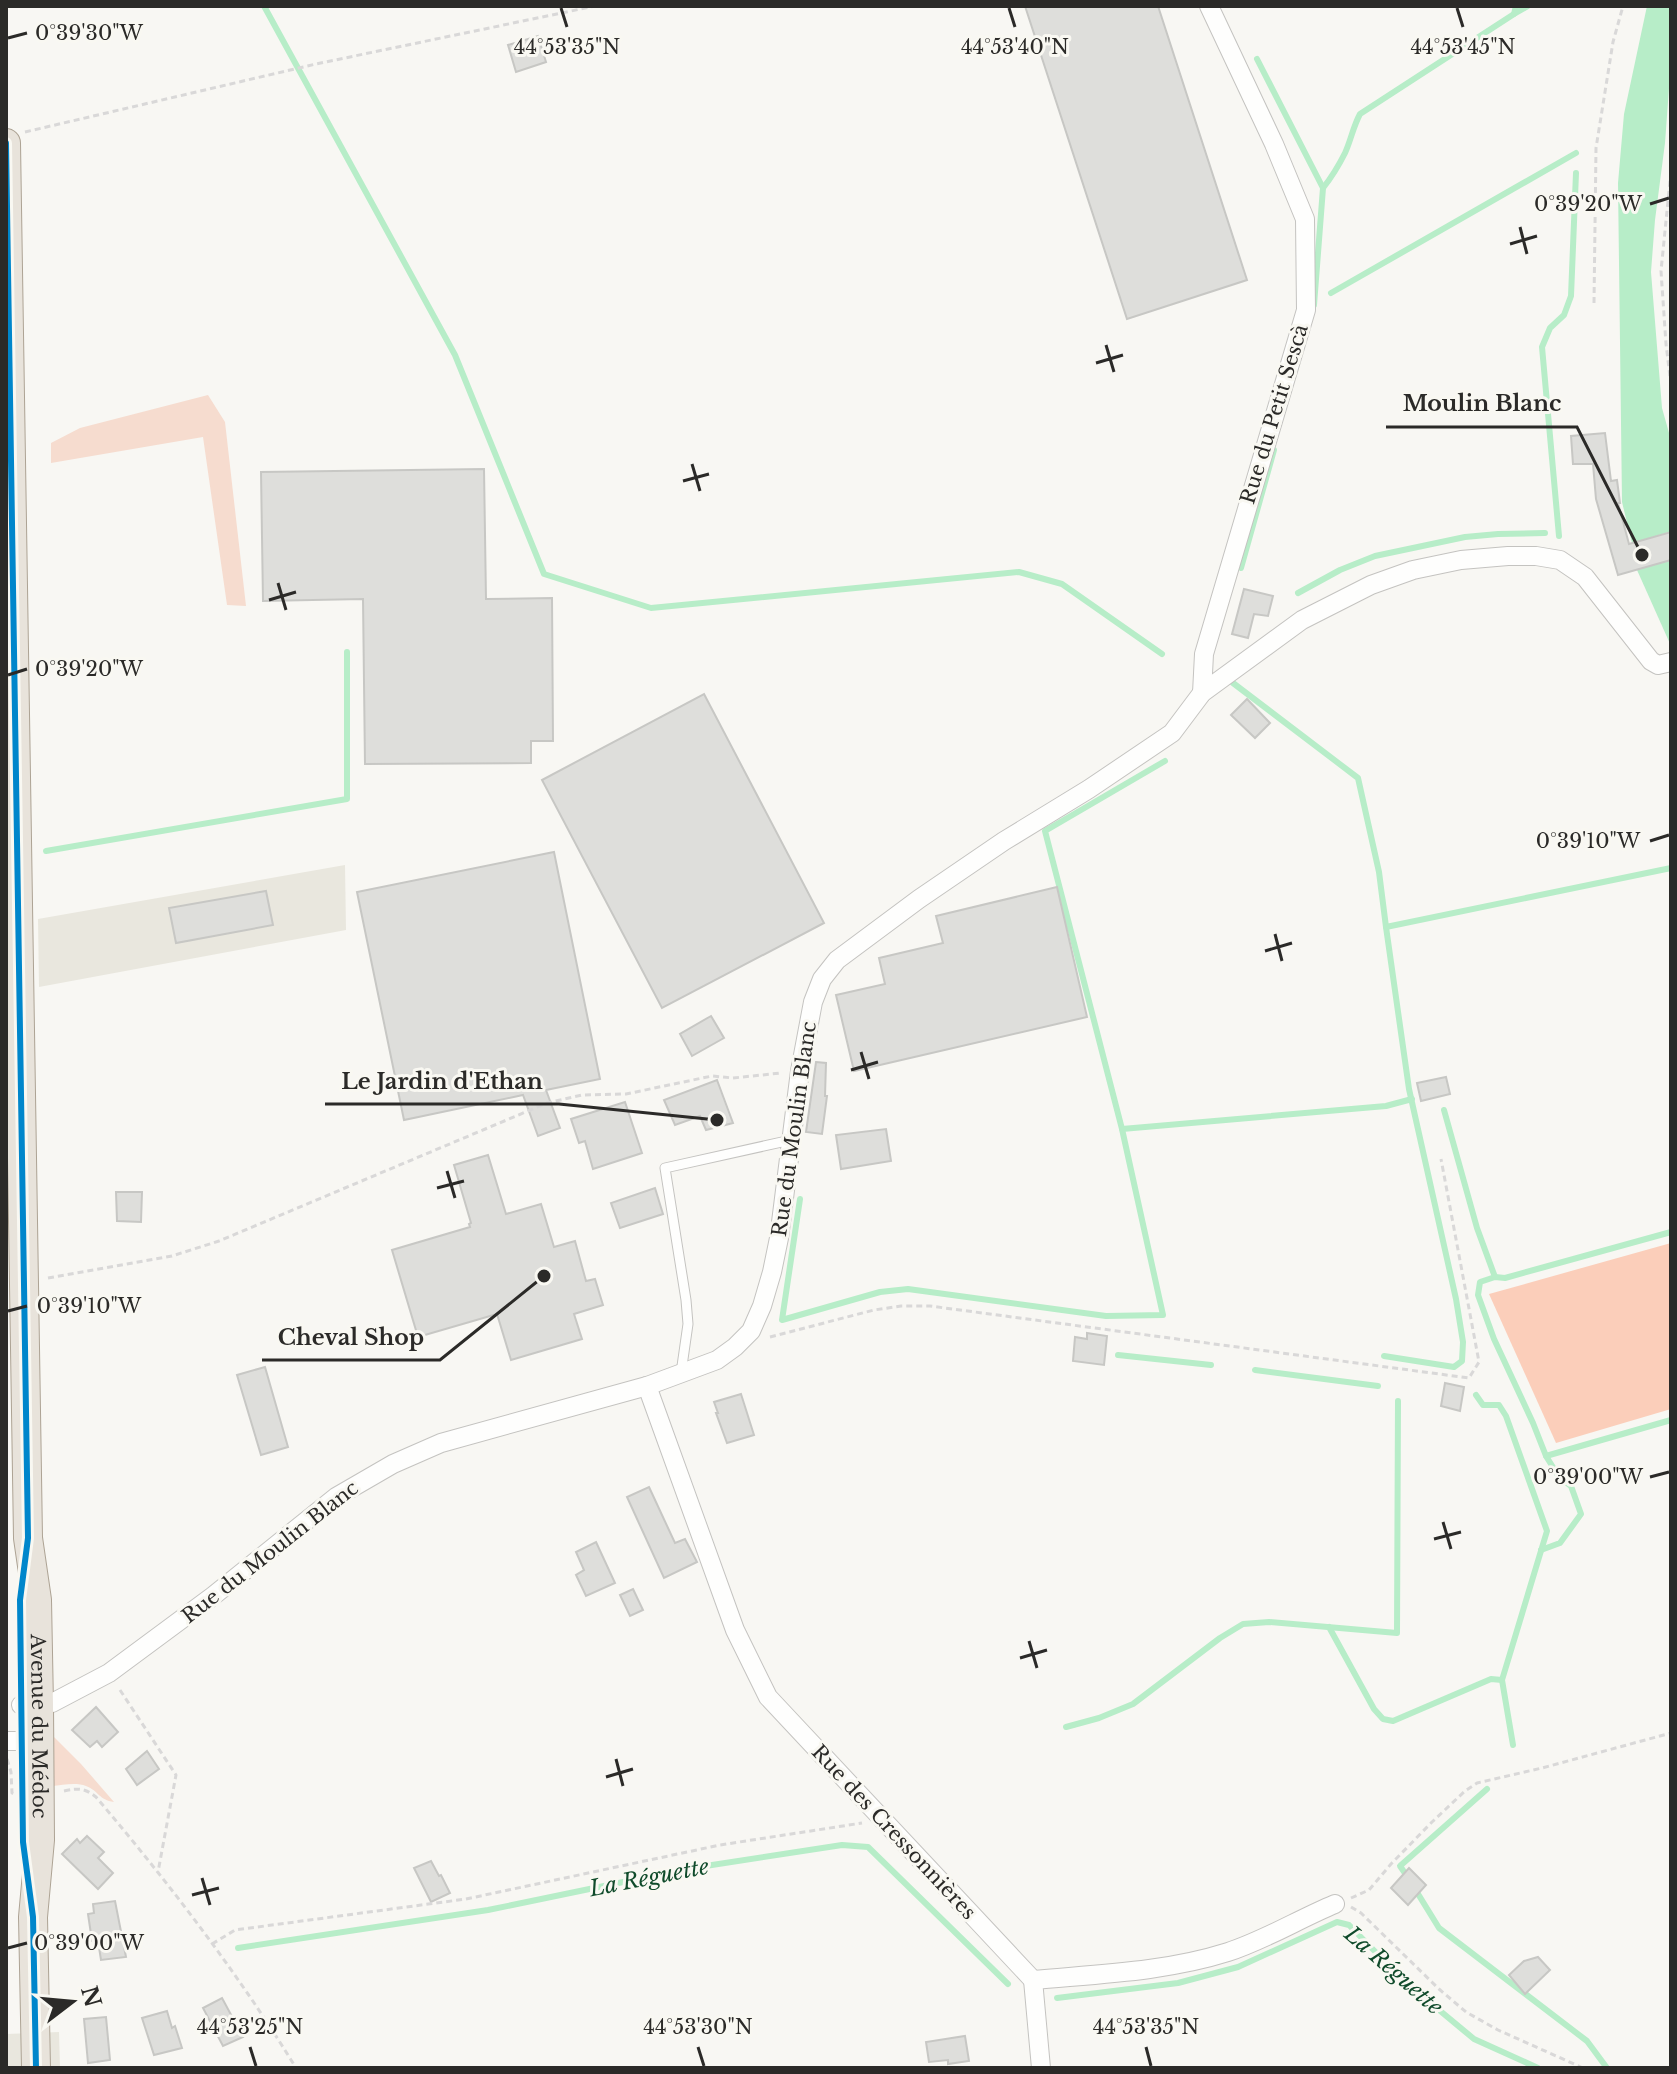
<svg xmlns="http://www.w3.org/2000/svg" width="1677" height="2074" font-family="'Libre Baskerville',serif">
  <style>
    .built { fill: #e9e7de }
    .green { fill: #f6dccf }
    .forest { fill: #fbceba }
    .water { fill: #b7edc8 }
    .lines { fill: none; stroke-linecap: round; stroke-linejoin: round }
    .stream { stroke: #b7edc8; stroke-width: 6 }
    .building { fill: #dededb; stroke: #c7c7c4; stroke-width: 2 }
    .lane-casing { stroke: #c4c3c0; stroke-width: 11 }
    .street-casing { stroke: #c4c3c0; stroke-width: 20 }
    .primary-casing { stroke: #ada394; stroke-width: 30 }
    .path { stroke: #d9d8d8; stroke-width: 3; stroke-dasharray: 6 4; stroke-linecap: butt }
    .lane { stroke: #fefefd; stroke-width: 9 }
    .street { stroke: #fefefd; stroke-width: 18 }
    .primary { stroke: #e8e3db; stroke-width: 28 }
    .bus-1-casing { stroke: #f9f8f2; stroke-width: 12 }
    .bus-1 { stroke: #0086cb; stroke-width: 6 }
    .ticks { fill: none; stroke: #2b2a28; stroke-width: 3 }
    .labels { text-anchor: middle; stroke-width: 6; stroke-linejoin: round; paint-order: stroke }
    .street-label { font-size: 20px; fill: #2b2a28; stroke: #f9f8f2 }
    .water-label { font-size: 22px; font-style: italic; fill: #104b2b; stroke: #f9f8f2 }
    .ticks-label { font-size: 20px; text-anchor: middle; fill: #2b2a28; stroke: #f9f8f2; stroke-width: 6; stroke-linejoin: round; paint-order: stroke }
    .leader { fill: none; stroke: #2b2a28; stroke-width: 3 }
    .callout-dot { fill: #2b2a28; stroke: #f9f8f2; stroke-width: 3 }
    .callout-label { font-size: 22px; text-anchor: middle; font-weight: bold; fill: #2b2a28; stroke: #f9f8f2; stroke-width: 6; stroke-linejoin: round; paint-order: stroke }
  </style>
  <rect width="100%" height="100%" fill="#f8f7f3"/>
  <g class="built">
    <path d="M345,865L346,930L39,987L38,919Z"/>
    <path d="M59,2032L60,2068H6V2034Z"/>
  </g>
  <g class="green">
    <path d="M208,395L225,422L246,606L227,605L203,437L51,463V443L80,428Z"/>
    <path d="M49,1732L81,1764L114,1802C99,1800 99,1791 86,1786C76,1782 63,1785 52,1786Z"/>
  </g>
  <path class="forest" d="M1671,1243V1409L1556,1443L1489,1294Z"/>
  <g class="water">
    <path d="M1647,6H1671V61L1665,143L1655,220L1651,272L1662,408L1671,440V537L1669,532L1632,543L1622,502L1618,183L1624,114Z"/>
    <path d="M1671,560V646L1637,570Z"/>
  </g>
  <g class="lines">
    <g class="stream">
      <path d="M264,6L455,355L544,574L651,608L1019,572L1062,584L1162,654"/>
      <path d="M1514,14L1528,6"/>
      <path d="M1257,59L1323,188"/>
      <path d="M1331,293L1576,153"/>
      <path d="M1314,305L1323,188C1331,178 1339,165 1345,153C1351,140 1353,127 1360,114L1514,14L1516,6"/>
      <path d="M1559,536L1542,347L1550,328L1564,315L1571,296L1576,173"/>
      <path d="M1241,568L1274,450"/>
      <path d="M1298,593L1340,570L1375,556L1465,537L1498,534L1545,533"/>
      <path d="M1233,683L1358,778L1379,872L1386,927"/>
      <path d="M46,851L347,799V652"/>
      <path d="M1444,1110L1477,1228L1495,1277"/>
      <path d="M1122,1129L1045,831L1165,761"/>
      <path d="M800,1199L782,1320L880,1292L908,1289L1106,1316L1163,1315L1122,1129L1386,1106L1412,1099"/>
      <path d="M1118,1355L1211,1365"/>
      <path d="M1384,1356L1454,1367L1462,1361L1463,1342L1456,1299L1409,1089L1386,927L1671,868"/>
      <path d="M1255,1370L1378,1386"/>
      <path d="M1476,1395L1483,1405H1499L1506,1416L1547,1531L1502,1680L1513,1745"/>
      <path d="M1546,1456L1671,1420"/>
      <path d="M1541,1550L1560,1543L1581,1514L1571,1486L1559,1477L1546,1456L1533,1423L1494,1339L1478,1295L1480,1282L1495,1277L1505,1278L1671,1232"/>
      <path d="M1329,1627L1374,1709L1383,1719L1393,1721L1491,1679L1502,1680"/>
      <path d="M1066,1727L1099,1718L1133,1704L1220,1638L1243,1624L1269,1622L1397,1633L1398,1401"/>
      <path d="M1409,1879L1400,1866L1487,1789"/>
      <path d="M1415,1889L1439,1928L1587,2041L1607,2068"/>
      <path d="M238,1948L488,1910L686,1869L842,1845L868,1847L1008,1984"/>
      <path d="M1057,1998L1178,1983L1238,1967L1337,1922L1349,1925L1403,1980L1474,2039L1538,2068"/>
    </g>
  </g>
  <g class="building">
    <path d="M1025,6H1158L1247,280L1127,319Z"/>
    <path d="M538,36L546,62L516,72L508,45Z"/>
    <path d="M1605,433L1611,481L1617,480L1620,503H1618L1629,544L1671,532V560L1618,575L1596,499L1593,464H1573L1571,436Z"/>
    <path d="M484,469L486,599L552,598L553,741H531V763L365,764L363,599L263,601L261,472Z"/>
    <path d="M1244,589L1273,596L1268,616L1254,614L1248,638L1232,634Z"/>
    <path d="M704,694L824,923L662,1008L542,780Z"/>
    <path d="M1247,699L1270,723L1255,738L1231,715Z"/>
    <path d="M554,852L600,1079L546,1090L560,1128L538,1136L523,1095L404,1120L357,892Z"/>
    <path d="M1057,887L1087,1017L854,1071L836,995L885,984L879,958L943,943L936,916Z"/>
    <path d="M266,891L273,925L176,943L169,908Z"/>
    <path d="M711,1016L724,1038L692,1056L680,1034Z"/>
    <path d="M816,1062L826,1063L825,1096H827L822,1134L806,1132Z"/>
    <path d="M1446,1077L1450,1094L1421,1101L1417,1083Z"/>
    <path d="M717,1080L733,1123L706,1130L700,1116L675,1125L664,1100Z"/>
    <path d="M625,1102L642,1153L593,1169L585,1141L579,1143L571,1119Z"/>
    <path d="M886,1129L891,1161L841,1169L836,1135Z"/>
    <path d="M488,1155L506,1214L541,1204L554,1247L575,1241L586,1281L595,1279L603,1305L574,1314L582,1339L511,1360L497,1314L418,1337L392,1250L470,1227L469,1224L471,1223L454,1165Z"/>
    <path d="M655,1188L663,1214L620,1228L611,1203Z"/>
    <path d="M116,1192H142L141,1222L117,1221Z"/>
    <path d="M1087,1333L1107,1336L1104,1365L1073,1361L1075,1337L1087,1339Z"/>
    <path d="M265,1367L288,1447L261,1455L237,1375Z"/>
    <path d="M1445,1383L1464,1387L1460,1411L1441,1406Z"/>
    <path d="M741,1394L754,1435L727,1443L716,1413H718L714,1402Z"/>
    <path d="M649,1487L675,1543L685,1539L697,1562L664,1578L627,1497Z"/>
    <path d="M596,1542L615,1583L586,1596L576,1575L584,1570L576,1552Z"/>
    <path d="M633,1589L643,1610L630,1616L620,1595Z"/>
    <path d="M96,1707L118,1732L102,1747L97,1741L90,1747L72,1730Z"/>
    <path d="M147,1751L159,1769L137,1785L126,1769Z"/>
    <path d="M87,1836L104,1852L98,1858L113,1873L98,1889L62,1854L77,1839L80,1843Z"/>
    <path d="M431,1861L439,1876L441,1875L450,1893L431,1902L414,1868Z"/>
    <path d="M1409,1868L1426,1885L1408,1905L1391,1888Z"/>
    <path d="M115,1901L126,1957L101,1960L98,1941H92L88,1914L94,1913L93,1904Z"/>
    <path d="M1538,1957L1550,1970L1525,1994L1509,1975L1524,1961Z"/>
    <path d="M222,1998L243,2037L223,2046L203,2008Z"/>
    <path d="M167,2011L172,2028L175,2026L182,2048L154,2055L142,2018Z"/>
    <path d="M106,2017L110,2060L88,2063L84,2019Z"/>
    <path d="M965,2036L969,2061L948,2064V2060L929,2062L926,2042Z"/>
  </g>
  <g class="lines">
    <defs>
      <path id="lane" d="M681,1373L688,1324L686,1300L665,1168L791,1140"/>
      <g id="street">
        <path d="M1202,693L1204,654L1306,310L1305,219L1274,144L1209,6"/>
        <path d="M647,1386L735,1630L768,1697L1033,1980C1098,1974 1165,1972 1228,1952C1265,1940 1299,1919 1335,1904"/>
        <path d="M21,1705L52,1703L109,1673L213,1596L336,1497L393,1464L441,1443L647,1386L717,1360L735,1347L751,1331L762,1306L772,1272L779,1238L800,1071L813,1002L822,979L837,960L919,899L1004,841L1089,789L1172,733L1202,693L1302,620L1371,585L1413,570L1461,560L1508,556H1536L1560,560L1585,577L1651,661L1658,665L1671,662"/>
        <path d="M6,1741H39"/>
        <path d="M1033,1980L1041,2068"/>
      </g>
      <g id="primary">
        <path id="s1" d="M6,143L28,1538L37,1600L39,1705L40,1840L33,1917L36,2068"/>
      </g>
    </defs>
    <use href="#lane" class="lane-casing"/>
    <use href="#street" class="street-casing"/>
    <use href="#primary" class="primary-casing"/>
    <g class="path">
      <path d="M25,132L316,64L595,6"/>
      <path d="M1671,171L1661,271L1666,344L1671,385"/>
      <path d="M1594,303L1596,148L1613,42L1623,6"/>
      <path d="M48,1278L172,1256L219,1241L547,1103L582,1095L626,1094L712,1076L733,1078L781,1073"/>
      <path d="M770,1337L874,1310L901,1306H930L1469,1378L1479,1362L1441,1159"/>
      <path d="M120,1690L176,1775L158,1872"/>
      <path d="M7,1759L11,1772L12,1793L16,1795"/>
      <path d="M64,1791C78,1788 85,1788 96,1797C168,1882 238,1973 296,2068"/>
      <path d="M1351,1898L1369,1890L1391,1864L1432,1822L1465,1791L1477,1783L1542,1768L1671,1733"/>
      <path d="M1351,1907L1361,1913L1439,1989L1466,2012L1498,2030L1583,2068"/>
      <path d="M212,1944L235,1930L466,1899L720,1845L862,1823"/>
    </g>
    <use href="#lane" class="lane"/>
    <use href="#street" class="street"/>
    <use href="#primary" class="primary"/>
    <defs>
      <path id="bus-1" d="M6,143L28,1538L20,1600L23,1842L33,1917L36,2068"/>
    </defs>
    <use href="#bus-1" class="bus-1-casing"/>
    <use href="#bus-1" class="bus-1"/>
  </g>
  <path class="ticks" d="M561,8L567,27M1009,8L1015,27M1457,8L1463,27M8,38L27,33M1650,204L1669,198M1520,227L1527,254M1510,244L1537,236M1106,345L1114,372M1096,363L1123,355M692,464L700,491M683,481L709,474M278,583L286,610M269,600L296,592M8,675L27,669M1650,841L1669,835M1275,934L1282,961M1265,951L1292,943M861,1052L869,1079M851,1070L878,1062M447,1171L455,1198M437,1188L464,1181M8,1311L27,1306M1650,1477L1669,1472M1443,1522L1451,1549M1434,1539L1461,1532M1029,1641L1037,1668M1020,1658L1047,1650M616,1759L623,1786M606,1777L633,1769M202,1878L210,1905M192,1895L219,1888M8,1948L27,1943M250,2047L256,2066M698,2047L704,2066M1146,2047L1151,2066"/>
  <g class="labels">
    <g class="street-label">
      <text transform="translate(1274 414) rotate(-73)" y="7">Rue du Petit Sescà</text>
      <text transform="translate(794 1129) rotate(-82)" y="7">Rue du Moulin Blanc</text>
      <text transform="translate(270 1552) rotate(-38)" y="7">Rue du Moulin Blanc</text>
      <text dy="7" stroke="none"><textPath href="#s1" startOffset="1584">Avenue du Médoc</textPath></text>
      <text transform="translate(894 1832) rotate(47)" y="7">Rue des Cressonnières</text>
    </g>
    <g class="water-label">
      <text transform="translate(649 1877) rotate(-11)" y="8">La Réguette</text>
      <text transform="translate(1394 1970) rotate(41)" y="8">La Réguette</text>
    </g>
  </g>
  <g class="ticks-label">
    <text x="89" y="40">0°39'30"W</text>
    <text x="567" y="54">44°53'35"N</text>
    <text x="1015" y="54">44°53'40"N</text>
    <text x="1463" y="54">44°53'45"N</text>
    <text x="1588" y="211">0°39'20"W</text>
    <text x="89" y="676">0°39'20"W</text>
    <text x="1588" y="848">0°39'10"W</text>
    <text x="89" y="1313">0°39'10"W</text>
    <text x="1588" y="1484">0°39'00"W</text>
    <text x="89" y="1950">0°39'00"W</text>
    <text x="250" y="2034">44°53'25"N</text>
    <text x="698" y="2034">44°53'30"N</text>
    <text x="1146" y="2034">44°53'35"N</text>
  </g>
  <path class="leader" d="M1642 555L1577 427H1386M717 1120L559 1104H325M544 1276L440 1360H262"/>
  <g class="callout-dot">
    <circle cx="1642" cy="555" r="8"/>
    <circle cx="717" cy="1120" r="8"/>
    <circle cx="544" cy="1276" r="8"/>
  </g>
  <g class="callout-label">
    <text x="1482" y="411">Moulin Blanc</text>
    <text x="442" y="1089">Le Jardin d'Ethan</text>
    <text x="351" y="1345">Cheval Shop</text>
  </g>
  <rect width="1677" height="2074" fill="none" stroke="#2b2a28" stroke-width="16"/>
  <g transform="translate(72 2002) rotate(74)" stroke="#f9f8f2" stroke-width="6" paint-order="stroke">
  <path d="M0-6L14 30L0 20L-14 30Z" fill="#2b2a28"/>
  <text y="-12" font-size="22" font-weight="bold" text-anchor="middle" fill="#2b2a28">N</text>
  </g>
</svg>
